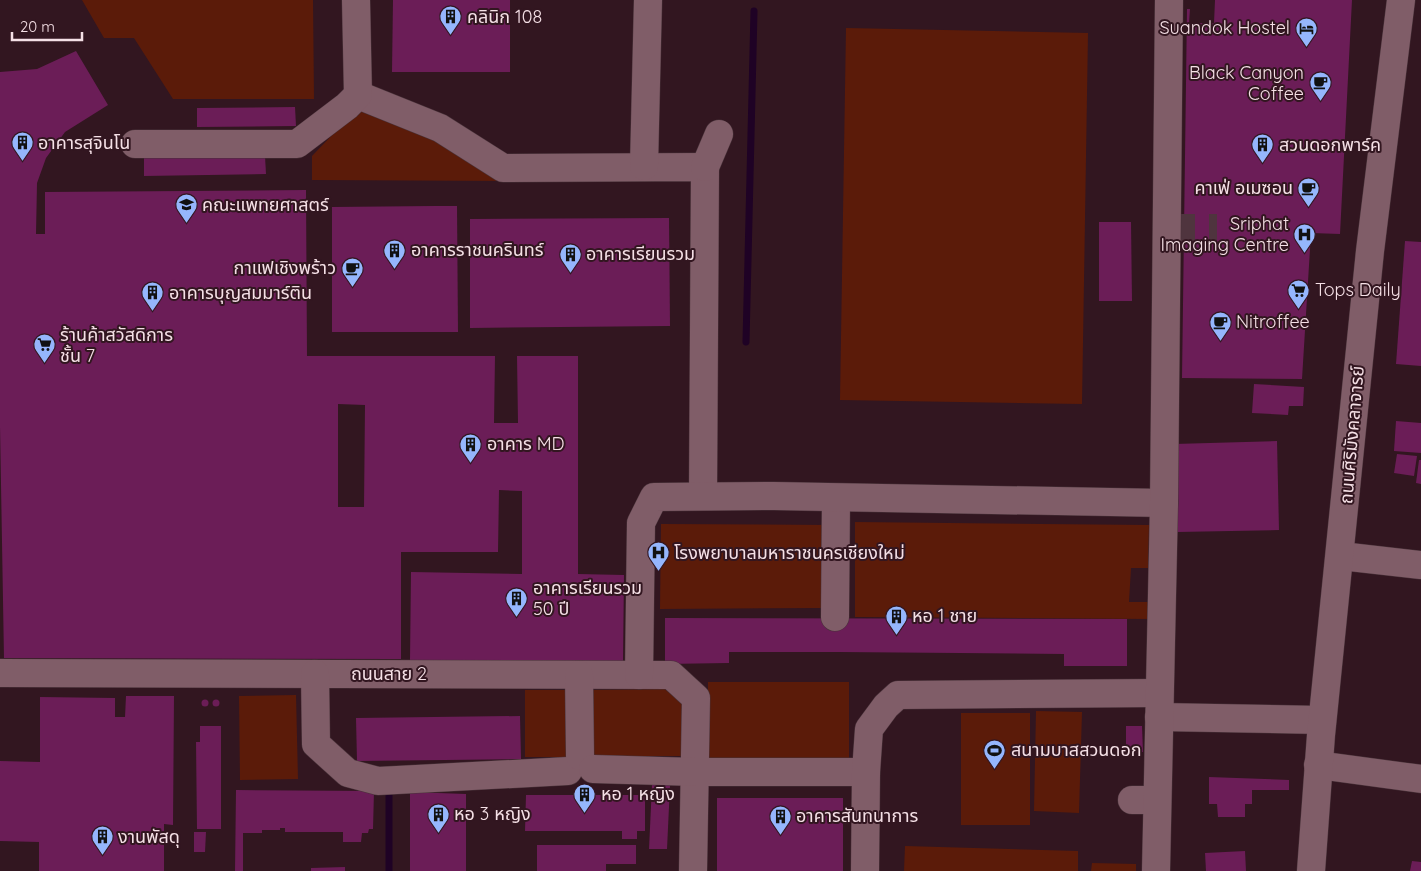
<svg xmlns="http://www.w3.org/2000/svg" width="1421" height="871" font-family="Quicksand,'Noto Sans Thai',sans-serif">
  <style>
    .green { fill: #5b1b09 }
    .lines { fill: none; stroke-linecap: round; stroke-linejoin: round }
    .stream { stroke: #1f0225; stroke-width: 7 }
    .building { fill: #6b1d57; fill-rule: evenodd }
    .minor-tunnel { stroke: #4f343e; stroke-width: 28; stroke-dasharray: 28 14; stroke-linecap: butt }
    .minor-casing { stroke: #49333a; stroke-width: 29 }
    .minor { stroke: #805d68; stroke-width: 28 }
    .labels { text-anchor: middle; stroke-width: 4; stroke-linejoin: round; paint-order: stroke }
    .poi-label { font-size: 18px; fill: #f5e0e6; stroke: #321620; text-anchor: start }
    .street-label { font-size: 18px; fill: #f5e0e6; stroke: #321620 }
  </style>
  <rect width="100%" height="100%" fill="#321620"/>
  <g class="green">
    <path d="M82,0H313L314,99H173L134,38H104Z"/>
    <path d="M846,28L1088,33L1082,404L840,400Z"/>
    <path d="M362,104L390,107L510,181L312,180V156Z"/>
    <path d="M855,522L1149,525L1148,568H1131L1129,602H1151V619L855,617Z"/>
    <path d="M661,524L831,525L822,608L660,609Z"/>
    <rect x="708" y="682" width="141" height="78"/>
    <path d="M665,689L684,705V756H592V690Z"/>
    <rect x="525" y="690" width="45" height="67"/>
    <path d="M296,695L298,779L240,780L239,696Z"/>
    <path d="M1036,711L1082,712L1079,813L1034,811Z"/>
    <rect x="961" y="713" width="69" height="112"/>
    <path d="M905,846L1078,851V871H904Z"/>
    <path d="M1092,863L1136,864V871H1091Z"/>
  </g>
  <g class="lines">
    <g class="stream">
      <path d="M746,342L754,11"/>
      <path d="M389,787V871"/>
    </g>
  </g>
  <g class="building">
    <path d="M393,0H510V72H392Z"/>
    <path d="M1215,0H1352L1340,234L1311,233L1302,379L1182,378L1187,9H1190L1189,23H1214Z"/>
    <path d="M76,51L108,105L65,132L46,158L37,183L36,234H45V192L306,190L307,356H495L494,423H518L517,356H578V574L624,575L623,662L410,660L411,572L522,574V491L499,490L498,552H401V659L4,658L0,426V72L37,69ZM338,404L365,405L364,507H338Z"/>
    <path d="M295,107L296,126L197,127V108Z"/>
    <path d="M265,156L266,174L144,176V157Z"/>
    <path d="M434,206H457L458,332H332V207Z"/>
    <path d="M669,218L670,326L470,328V219Z"/>
    <path d="M1099,222H1131L1132,301H1099Z"/>
    <path d="M1405,241L1421,242V366L1396,364Z"/>
    <path d="M1254,384L1304,387L1303,406H1289L1288,415L1252,413Z"/>
    <path d="M1396,421L1421,423V453L1394,451Z"/>
    <path d="M1277,441L1279,530L1177,532L1174,444Z"/>
    <path d="M1397,454L1417,456L1414,476L1394,473Z"/>
    <path d="M1419,460H1421V484L1416,483Z"/>
    <path d="M665,618L1127,619V666H1064V654L839,652H729V663L665,664Z"/>
    <path d="M126,696H174L173,825L164,824V871H39V842L0,841V761L40,762V697L115,698V717H125Z"/>
    <circle cx="216" cy="703" r="3.5"/>
    <circle cx="205" cy="703" r="3.5"/>
    <path d="M520,716L521,759L357,761L356,718Z"/>
    <path d="M200,726H221V829H197L196,742H200Z"/>
    <path d="M1126,726H1142L1143,752L1126,753Z"/>
    <path d="M1209,777L1289,780V790H1252V804H1245V817H1218L1217,804H1209Z"/>
    <path d="M652,785H670L667,849H649Z"/>
    <path d="M236,790L374,791L373,829H369L368,833H362L361,842H343V832H285V828H280V830H262V833H243V871H235Z"/>
    <path d="M410,792L466,794V871H410Z"/>
    <path d="M526,795H645V831H637V839H622V831H525Z"/>
    <rect x="717" y="798" width="126" height="73"/>
    <path d="M194,832H206L205,852H194Z"/>
    <path d="M537,845H636V864H606V871H537Z"/>
    <path d="M1245,851L1246,871H1206L1205,853Z"/>
    <path d="M1412,861L1421,862V871H1410Z"/>
    <path d="M345,867V871H311V868Z"/>
  </g>
  <g class="lines">
    <path class="minor-tunnel" d="M1167,228H1217"/>
    <defs>
      <g id="minor">
        <path d="M358,95L440,128L503,168L705,167L703,496"/>
        <path d="M135,144H297L347,106L358,95L356,0"/>
        <path d="M644,166L648,0"/>
        <path d="M705,167L719,134"/>
        <path d="M1341,556L1421,565"/>
        <path d="M835,617L836,498"/>
        <path d="M0,673L671,675L696,698L693,871"/>
        <path d="M315,674L316,744L348,773L378,781L568,771"/>
        <path d="M579,675L580,756"/>
        <path d="M639,675L641,523L654,497L774,496L1164,503"/>
        <path d="M1159,717L1322,720"/>
        <path d="M1318,765L1421,779"/>
        <path d="M593,769L696,772H866"/>
        <path d="M1132,800H1157"/>
        <path d="M865,871L866,772L869,729L886,706L898,695L1159,693"/>
        <path d="M1156,871L1164,503L1169,0"/>
        <path d="M1311,871L1321,735L1370,251L1401,0"/>
      </g>
    </defs>
    <use href="#minor" class="minor-casing"/>
    <use href="#minor" class="minor"/>
  </g>
  <defs>
    <symbol id="building-pin" viewBox="-11 -11 22 30"><path d="M0 17L-7.5 6A9.5 9.5 0 1 1 7.5 6Z" fill="#95b6fd" stroke="#321620"/><path d="M-4-6H4V6H1V3H-1V6H-4ZM-2.5-4.3h1.7v1.8h-1.7ZM.8-4.3h1.7v1.8H.8ZM-2.5-1h1.7V.8h-1.7ZM.8-1h1.7V.8H.8Z" fill="#111"/></symbol>
    <symbol id="hotel-pin" viewBox="-11 -11 22 30"><path d="M0 17L-7.5 6A9.5 9.5 0 1 1 7.5 6Z" fill="#95b6fd" stroke="#321620"/><path d="M-6-4.5h1.5V1H6V5H4.5V3h-9V5H-6ZM-4 0a1.8 1.8 0 1 1 3.6 0ZM.5 0V-2.5h3Q6-2.5 6 0Z" fill="#111"/></symbol>
    <symbol id="cafe-pin" viewBox="-11 -11 22 30"><path d="M0 17L-7.5 6A9.5 9.5 0 1 1 7.5 6Z" fill="#95b6fd" stroke="#321620"/><path d="M-5.5-4.5H6V0H3Q3 3.5 0 3.5H-2.5Q-5.5 3.5-5.5 0ZM3-3.2v2h1.7v-2ZM-6 4.5H4V6H-6Z" fill="#111"/></symbol>
    <symbol id="university-pin" viewBox="-11 -11 22 30"><path d="M0 17L-7.5 6A9.5 9.5 0 1 1 7.5 6Z" fill="#95b6fd" stroke="#321620"/><path d="M0-5L7-2L0 1L-7-2ZM-4 1L0 2.5L4 1V4Q0 6-4 4Z" fill="#111"/></symbol>
    <symbol id="hospital-pin" viewBox="-11 -11 22 30"><path d="M0 17L-7.5 6A9.5 9.5 0 1 1 7.5 6Z" fill="#95b6fd" stroke="#321620"/><path d="M-5-5h3v3.5h4V-5h3V5h-3V1.5h-4V5h-3Z" fill="#111"/></symbol>
    <symbol id="supermarket-pin" viewBox="-11 -11 22 30"><path d="M0 17L-7.5 6A9.5 9.5 0 1 1 7.5 6Z" fill="#95b6fd" stroke="#321620"/><path d="M-6-5.5h2.5l.6 2H6L4.5 2H-2.5L-4.4-4H-6ZM-1.5 3.2a1.3 1.3 0 1 0 .1 0ZM3 3.2a1.3 1.3 0 1 0 .1 0Z" fill="#111"/></symbol>
    <symbol id="stadium-pin" viewBox="-11 -11 22 30"><path d="M0 17L-7.5 6A9.5 9.5 0 1 1 7.5 6Z" fill="#95b6fd" stroke="#321620"/><path d="M0-5a6.5 5 0 1 0 0 10a6.5 5 0 1 0 0-10ZM-3.5-1.8h7v3.6h-7Z" fill="#111"/></symbol>
  </defs>
  <g fill-rule="evenodd">
    <use href="#building-pin" x="438" y="4" width="25" height="34"/>
    <use href="#hotel-pin" x="1294" y="16" width="25" height="34"/>
    <use href="#cafe-pin" x="1308" y="70" width="25" height="34"/>
    <use href="#building-pin" x="10" y="130" width="25" height="34"/>
    <use href="#building-pin" x="1250" y="132" width="25" height="34"/>
    <use href="#cafe-pin" x="1296" y="176" width="25" height="34"/>
    <use href="#university-pin" x="174" y="192" width="25" height="34"/>
    <use href="#hospital-pin" x="1292" y="222" width="25" height="34"/>
    <use href="#building-pin" x="382" y="238" width="25" height="34"/>
    <use href="#building-pin" x="558" y="242" width="25" height="34"/>
    <use href="#cafe-pin" x="340" y="256" width="25" height="34"/>
    <use href="#supermarket-pin" x="1286" y="278" width="25" height="34"/>
    <use href="#building-pin" x="140" y="280" width="25" height="34"/>
    <use href="#cafe-pin" x="1208" y="310" width="25" height="34"/>
    <use href="#supermarket-pin" x="32" y="332" width="25" height="34"/>
    <use href="#building-pin" x="458" y="432" width="25" height="34"/>
    <use href="#hospital-pin" x="646" y="540" width="25" height="34"/>
    <use href="#building-pin" x="504" y="586" width="25" height="34"/>
    <use href="#building-pin" x="884" y="604" width="25" height="34"/>
    <use href="#stadium-pin" x="982" y="738" width="25" height="34"/>
    <use href="#building-pin" x="572" y="782" width="25" height="34"/>
    <use href="#building-pin" x="426" y="802" width="25" height="34"/>
    <use href="#building-pin" x="768" y="804" width="25" height="34"/>
    <use href="#building-pin" x="90" y="824" width="25" height="34"/>
  </g>
  <g class="labels">
    <g class="poi-label">
      <text x="467" y="23">คลินิก 108</text>
      <text x="1290" y="34" text-anchor="end">Suandok Hostel</text>
      <text x="1304" y="79" text-anchor="end">Black Canyon<tspan x="1304" dy="21">Coffee</tspan></text>
      <text x="38" y="149">อาคารสุจินโน</text>
      <text x="1279" y="151">สวนดอกพาร์ค</text>
      <text x="1293" y="194" text-anchor="end">คาเฟ่ อเมซอน</text>
      <text x="202" y="211">คณะแพทยศาสตร์</text>
      <text x="1289" y="230" text-anchor="end">Sriphat<tspan x="1289" dy="21">Imaging Centre</tspan></text>
      <text x="411" y="256">อาคารราชนครินทร์</text>
      <text x="586" y="260">อาคารเรียนรวม</text>
      <text x="336" y="274" text-anchor="end">กาแฟเชิงพร้าว</text>
      <text x="1315" y="296">Tops Daily</text>
      <text x="169" y="299">อาคารบุญสมมาร์ติน</text>
      <text x="1236" y="328">Nitroffee</text>
      <text x="60" y="341">ร้านค้าสวัสดิการ<tspan x="60" dy="21">ชั้น 7</tspan></text>
      <text x="487" y="450">อาคาร MD</text>
      <text x="674" y="559">โรงพยาบาลมหาราชนครเชียงใหม่</text>
      <text x="533" y="594">อาคารเรียนรวม<tspan x="533" dy="21">50 ปี</tspan></text>
      <text x="912" y="622">หอ 1 ชาย</text>
      <text x="1011" y="756">สนามบาสสวนดอก</text>
      <text x="601" y="800">หอ 1 หญิง</text>
      <text x="454" y="820">หอ 3 หญิง</text>
      <text x="796" y="822">อาคารสันทนาการ</text>
      <text x="118" y="843">งานพัสดุ</text>
    </g>
    <g class="street-label">
      <text transform="translate(1352 435) rotate(-85)" y="6">ถนนศิริมังคลาจารย์</text>
      <text x="389" y="680">ถนนสาย 2</text>
    </g>
  </g>
  <path d="M12 32v8h70v-8" fill="none" stroke="#f5e0e6" stroke-width="2.5"/>
  <text x="20" y="32" font-size="15" fill="#f5e0e6" stroke="#321620" stroke-width="4" paint-order="stroke">20 m</text>
</svg>
